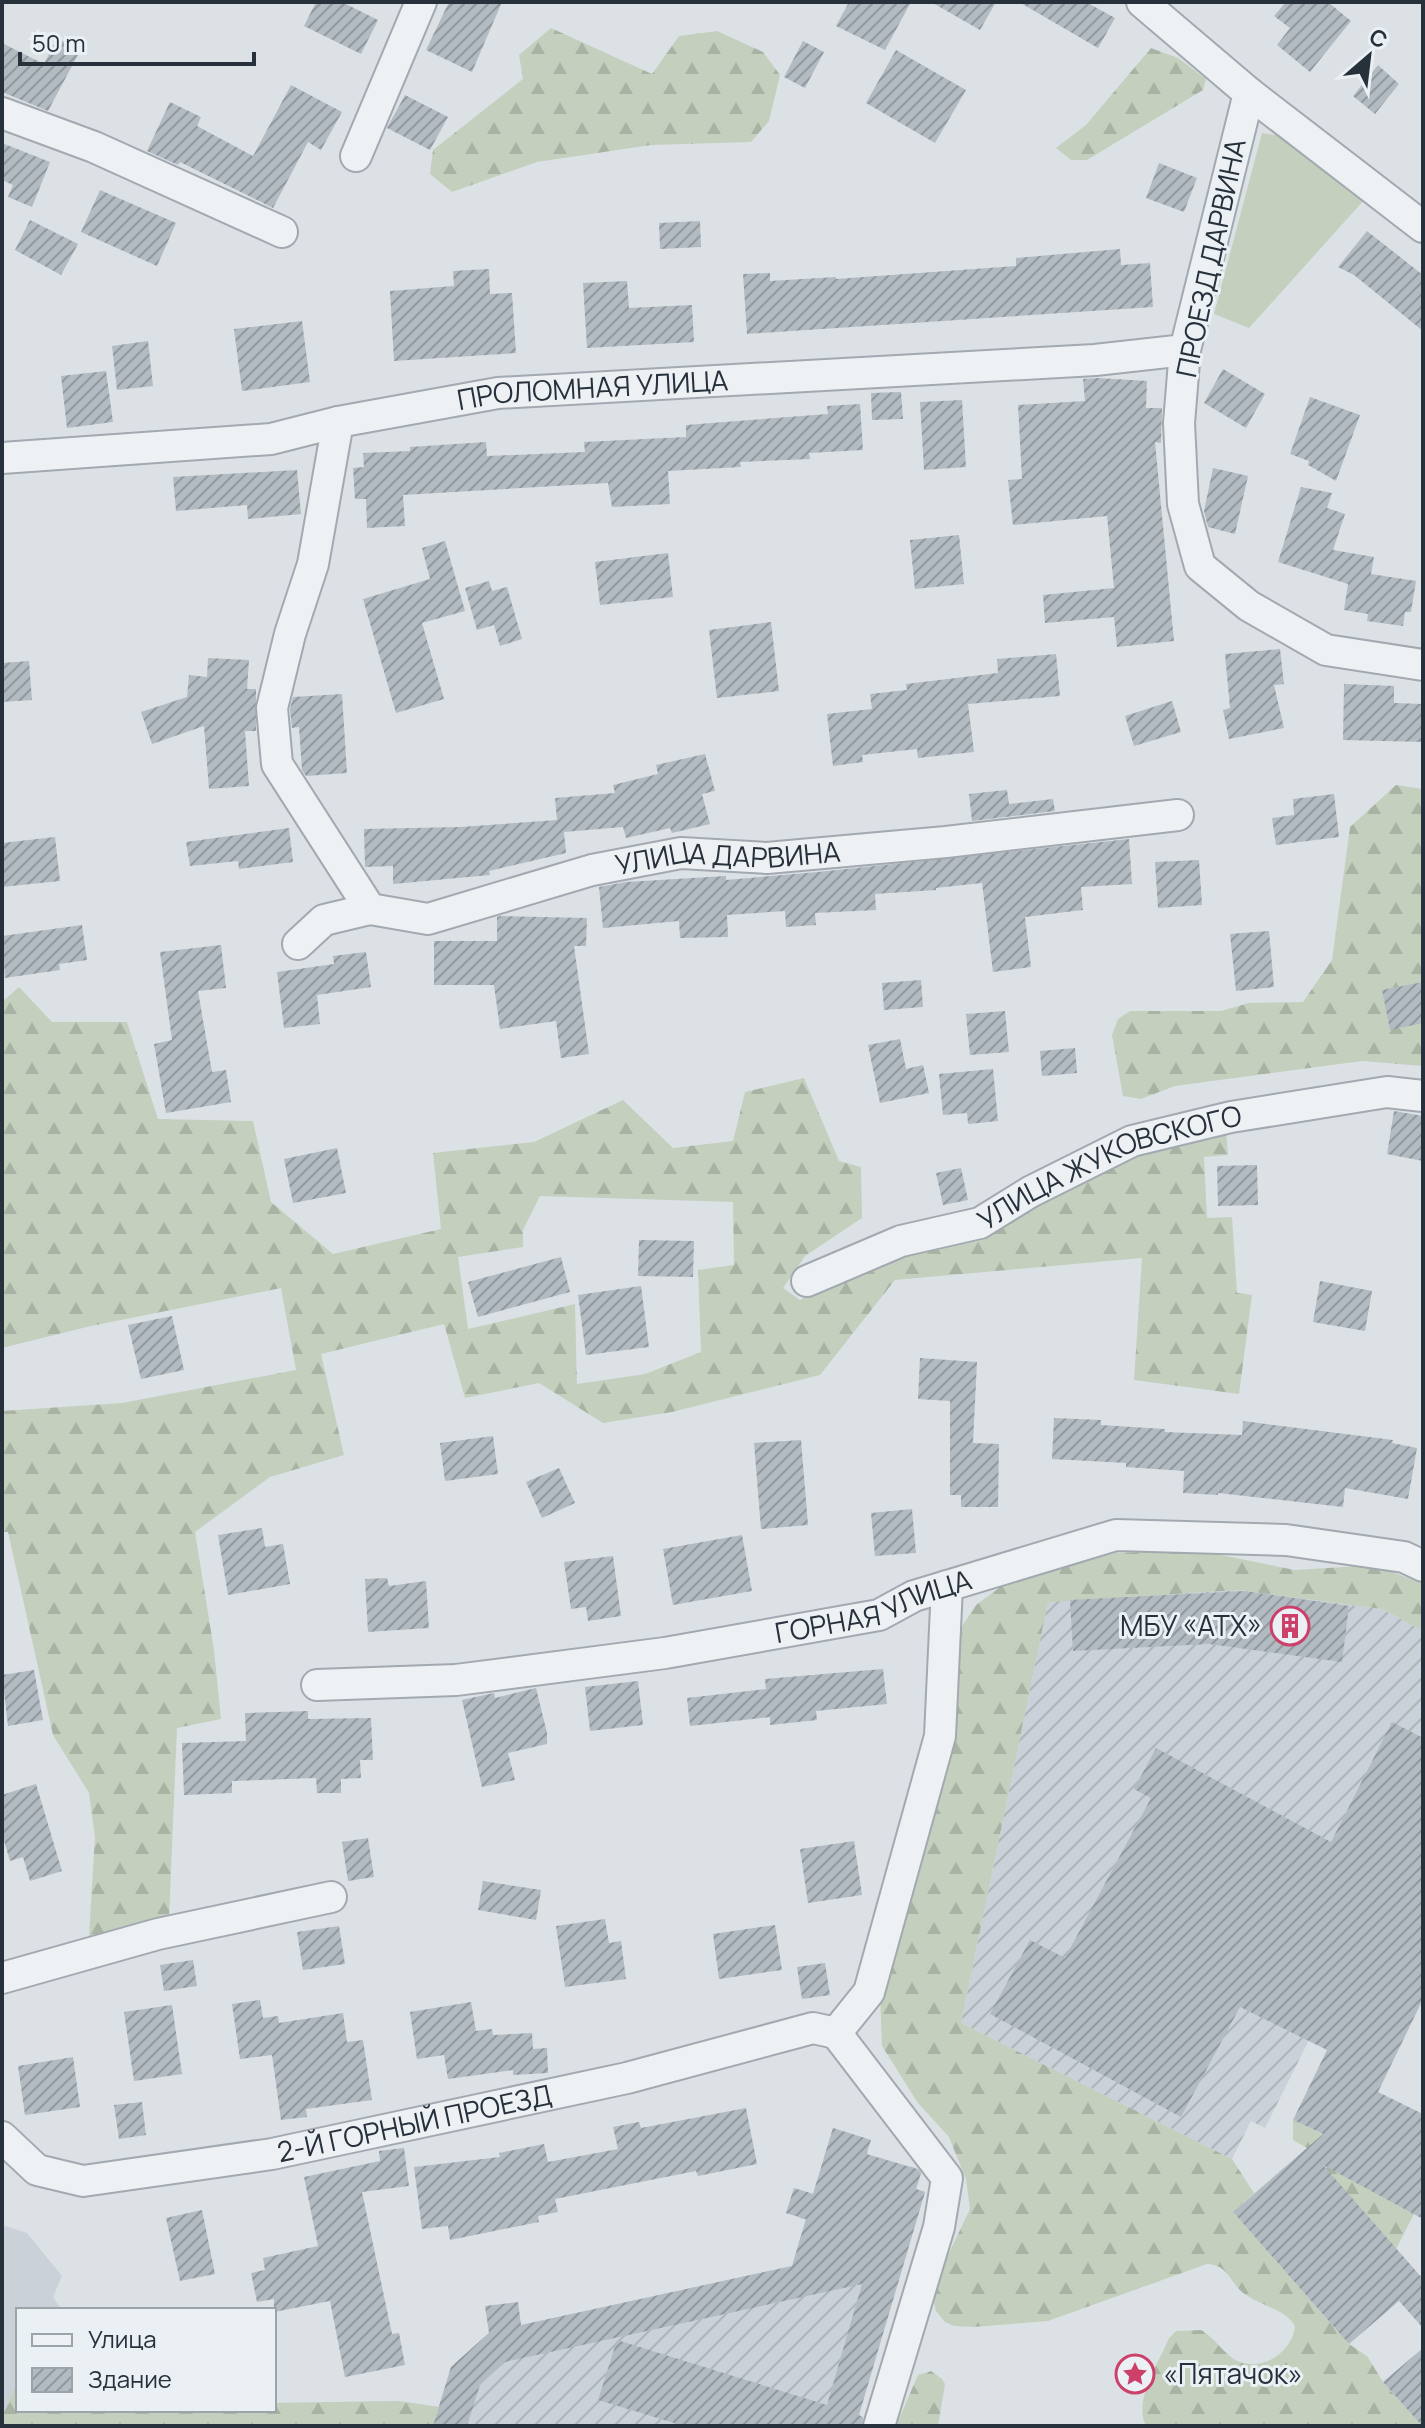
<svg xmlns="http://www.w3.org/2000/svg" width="1425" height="2428" font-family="Manrope,sans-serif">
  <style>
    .built { fill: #cad1d8 }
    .industrial { fill: url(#industrial-furrows) }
    .grass { fill: #c4d0bd }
    .forest { fill: url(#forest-firs); fill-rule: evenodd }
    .building { fill: url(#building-hatch) }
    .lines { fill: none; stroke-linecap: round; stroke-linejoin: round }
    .minor-casing { stroke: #a2a9b0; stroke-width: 34 }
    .minor { stroke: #eef1f4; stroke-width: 30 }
    .labels { text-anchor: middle; stroke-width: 6; stroke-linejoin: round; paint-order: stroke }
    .street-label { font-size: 28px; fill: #26313c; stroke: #ebf0f4 }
    .poi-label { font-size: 28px; fill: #26313c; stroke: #ebf0f4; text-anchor: end }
  </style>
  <defs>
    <pattern id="industrial-furrows" width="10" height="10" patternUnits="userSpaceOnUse" patternTransform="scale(2)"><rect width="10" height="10" fill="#cad1d8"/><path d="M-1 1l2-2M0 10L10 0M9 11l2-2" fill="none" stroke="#adb4ba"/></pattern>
    <pattern id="forest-firs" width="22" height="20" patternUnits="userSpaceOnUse" patternTransform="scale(2)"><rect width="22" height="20" fill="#c4d0bd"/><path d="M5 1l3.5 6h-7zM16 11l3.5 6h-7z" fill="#a8b3a3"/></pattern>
    <pattern id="building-hatch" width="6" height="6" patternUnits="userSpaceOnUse" patternTransform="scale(2)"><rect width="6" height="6" fill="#b3bbc2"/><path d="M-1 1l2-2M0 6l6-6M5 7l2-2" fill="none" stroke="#91999f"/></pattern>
  </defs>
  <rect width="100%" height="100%" fill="#dce1e6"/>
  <path class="built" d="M2,2225L27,2233L62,2276L53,2297L62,2310H18V2410H274V2403L398,2401L439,2407L433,2426H2Z"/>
  <g class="industrial">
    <path d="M1238,1590L1382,1609L1423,1631V1812L1265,2128L1251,2121L1232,2159L961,2023L1048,1601Z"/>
    <path d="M833,2128L871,2140L867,2154L922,2170L916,2189L925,2192L855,2426H433L451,2367L490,2332L792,2266L806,2220L786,2213L794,2188L813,2194Z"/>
  </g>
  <path class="grass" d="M1262,133L1280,136L1365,199L1249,328L1214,314Z"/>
  <g class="forest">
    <path d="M551,28L652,74L679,36L717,31L763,52L780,75L769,121L751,142L651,145L537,162L452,192L430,174L433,150L523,79L519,55Z"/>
    <path d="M1151,48L1178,58L1206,79L1203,90L1087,160H1071L1056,148L1086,125Z"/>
    <path d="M1396,785L1423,789V1066L1362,1061L1175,1086L1141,1099L1123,1096L1112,1035L1118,1019L1130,1011H1221L1249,1003L1303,1002L1332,960L1350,827Z"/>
    <path d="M19,987L52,1022H127L158,1119L253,1121L271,1202L333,1254L441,1229L433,1153L534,1142L623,1100L673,1148L733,1141L745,1092L804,1078L839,1161L861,1167L862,1218L805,1256L783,1288L800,1300L856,1267L983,1240L1040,1201L1139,1152L1226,1130L1228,1155L1204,1157L1207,1218L1232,1217L1237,1293L1252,1295L1239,1394L1134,1380L1142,1258L895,1280L820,1375L672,1412L603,1423L539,1383L465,1398L444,1324L321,1354L344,1455L270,1477L195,1532L214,1650L221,1719L177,1728L169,1919L89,1936L95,1837L89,1793L53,1735L8,1532H2V1411L122,1403L296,1370L281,1288L91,1326L2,1348V1002ZM540,1196L733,1202L734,1265L698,1270L701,1352L645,1374L577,1384L575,1304L468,1329L458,1257L523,1247V1230Z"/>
    <path d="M1196,1550L1295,1570L1375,1565L1423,1584V1631L1382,1609L1238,1590L1048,1602L961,2023L1232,2159L1254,2193L1233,2212L1349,2344L1367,2356L1383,2382L1422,2426H1146C1133,2400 1159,2363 1169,2338L1176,2331L1201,2330C1216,2338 1224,2356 1240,2362C1265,2371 1293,2350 1295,2326C1285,2309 1262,2306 1246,2295C1230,2285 1230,2265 1207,2264L1048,2321L973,2327L954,2326L945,2322L936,2311L932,2294L939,2274L970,2209L966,2179L949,2137L918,2103L882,2046L880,1994L952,1739L958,1680L957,1634L976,1605L1007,1582L1116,1553Z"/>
    <path d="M1293,2120L1400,2172L1386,2198L1414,2214L1396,2249L1307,2148L1293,2140Z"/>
    <path d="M931,2371L942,2379L945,2384L938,2426H896L918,2375Z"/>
    <path d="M18,2380V2410H274V2403L398,2401L439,2407L433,2426H2L3,2414Z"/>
  </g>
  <g class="building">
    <path d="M316,2H342L378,20L361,54L304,26Z"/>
    <path d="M449,2H502L472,72L426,50Z"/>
    <path d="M849,2H911L885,50L836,26Z"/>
    <path d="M931,2H996L980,30Z"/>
    <path d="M1019,2H1086L1115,18L1098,48Z"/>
    <path d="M1286,2H1328L1351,21L1310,72L1277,45L1290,28L1274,16Z"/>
    <path d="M57,38L80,51L48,111L2,92V43L44,64Z"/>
    <path d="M803,41L824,52L805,88L784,77Z"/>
    <path d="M896,50L966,90L935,143L866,103Z"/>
    <path d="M1378,65L1399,84L1375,114L1353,96Z"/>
    <path d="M291,85L342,112L321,150L308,142L273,208L180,162L178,165L147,151L170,102L201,117L197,126L253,156Z"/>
    <path d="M405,95L448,117L430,150L387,128Z"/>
    <path d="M2,143L50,162L32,207L8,197L13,185L2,180Z"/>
    <path d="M1159,163L1197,178L1184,212L1146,198Z"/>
    <path d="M100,190L176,223L157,266L81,232Z"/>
    <path d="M30,220L78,244L61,275L15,250Z"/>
    <path d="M700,221L701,247L660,249L659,223Z"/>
    <path d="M1367,231L1423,275V331L1354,275L1338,267Z"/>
    <path d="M1120,249L1121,265L1150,263L1153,307L747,334L743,274L770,273V281L836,277V279L1016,266V258Z"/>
    <path d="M489,269L490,294L512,293L516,353L394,361L390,291L454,286L453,271Z"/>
    <path d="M627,281L629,308L692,305L694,342L587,348L583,283Z"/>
    <path d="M302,321L310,382L242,391L234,329Z"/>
    <path d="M148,341L153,386L117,390L112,346Z"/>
    <path d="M1223,369L1265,394L1246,428L1204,403Z"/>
    <path d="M106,371L113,422L67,428L61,376Z"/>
    <path d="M1097,378L1147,381L1146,408H1162L1161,443L1155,442L1174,641L1117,647L1114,617L1045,623L1043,595L1114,588L1107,516L1013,525L1008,480L1022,479L1018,405L1085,401L1083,379Z"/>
    <path d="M901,392L903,419L872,420L871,393Z"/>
    <path d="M1310,397L1360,415L1336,481L1308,465L1309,461L1290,454Z"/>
    <path d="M962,400L966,467L924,470L920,402Z"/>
    <path d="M860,404L863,450L809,453L810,459L740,462L741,467L668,471L670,504L612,507L608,483L403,495L405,526L367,528L366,499H355L353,468L364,467L363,453L410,451V447L486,442L487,456L585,452L584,442L686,437V425L828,414L827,406Z"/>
    <path d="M1213,468L1248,476L1235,534L1208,527L1204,511Z"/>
    <path d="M297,470L301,514L248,519L247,505L176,511L173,477Z"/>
    <path d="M1301,487L1332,493L1327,508L1345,514L1333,550L1374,557L1371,574L1416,581L1411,612H1405L1403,626L1367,621L1368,614L1344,610L1348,584L1278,562Z"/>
    <path d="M959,535L964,584L915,589L910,540Z"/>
    <path d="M445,541L465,611L422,623L444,699L396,713L363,599L430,579L422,548Z"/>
    <path d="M668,553L673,597L600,605L595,562Z"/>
    <path d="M489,581L492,591L507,587L522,639L500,646L494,625L477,630L465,588Z"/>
    <path d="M771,622L779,691L717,698L709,630Z"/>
    <path d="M1280,649L1284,684L1274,685L1284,728L1229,739L1223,710L1230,708L1225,654Z"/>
    <path d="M1056,654L1060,696L968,704L974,752L918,758L917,749L862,755L863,762L833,766L827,714L872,709L870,694L907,690L906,684L998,673L997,659Z"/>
    <path d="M208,658L249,660L247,689H256V731H245L249,786L209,789L204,726L152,744L141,712L187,697L189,675L207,677Z"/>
    <path d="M29,661L32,700L2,702V663Z"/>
    <path d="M1344,684L1394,686V703L1423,704V742L1343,740Z"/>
    <path d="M342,694L347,773L306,776L302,770L299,727L292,728L290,709L293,697Z"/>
    <path d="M1172,701L1181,732L1134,746L1125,716Z"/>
    <path d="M705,754L715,791L702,794L710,824L672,833L670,828L626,838L623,827L564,832L566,853L489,871L490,875L393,884V866L365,867L364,829L460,827L557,820L555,798L615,793L613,785L658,774L656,765Z"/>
    <path d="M1007,790L1009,804L1053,799L1055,811L972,821L969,794Z"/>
    <path d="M1334,794L1339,837L1276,845L1272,818L1294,815L1293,799Z"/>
    <path d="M289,828L293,862L239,869L238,861L190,866L186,842Z"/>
    <path d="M55,837L60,881L2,887V843Z"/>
    <path d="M1129,839L1132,884L1081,887L1083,910L1025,917L1031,967L993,972L982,883L936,888V890L875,894L876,910L815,913L816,925L786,927L785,911L727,915L728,937L680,938L679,921L603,928L599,887L626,882L726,876V880L818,872Z"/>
    <path d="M1199,860L1202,905L1158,908L1155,862Z"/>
    <path d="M500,916L587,918L586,946H574L589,1054L561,1058L556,1021L500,1029L494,985H434V941H497V917Z"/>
    <path d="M82,925L87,960L59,964L60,970L5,978L2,936Z"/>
    <path d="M1269,931L1274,987L1236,991L1230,934Z"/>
    <path d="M221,945L226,988L198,991L212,1072L226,1070L231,1102L166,1113L154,1044L172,1040L160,952Z"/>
    <path d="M366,952L371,987L317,995L320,1024L284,1028L277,972L334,964L333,956Z"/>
    <path d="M921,980L923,1007L884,1010L882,983Z"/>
    <path d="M1423,982V1023L1390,1030L1382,990Z"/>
    <path d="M1005,1011L1009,1052L970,1055L966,1014Z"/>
    <path d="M900,1039L906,1069L923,1065L929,1093L880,1103L868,1045Z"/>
    <path d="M1075,1048L1077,1073L1042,1076L1040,1051Z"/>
    <path d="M993,1069L998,1121L968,1124L967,1113L943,1115L939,1074Z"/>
    <path d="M1394,1111L1423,1116V1161L1387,1154Z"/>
    <path d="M337,1148L346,1193L293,1203L284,1159Z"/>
    <path d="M1257,1165L1258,1205L1218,1206L1217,1166Z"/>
    <path d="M961,1168L968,1200L943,1205L936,1173Z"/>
    <path d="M639,1240L694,1241L693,1277L638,1276Z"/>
    <path d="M561,1257L570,1292L478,1317L468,1282Z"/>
    <path d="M1320,1281L1372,1291L1365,1331L1313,1322Z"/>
    <path d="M641,1286L649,1347L586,1355L578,1295Z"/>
    <path d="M172,1316L184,1370L141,1379L128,1325Z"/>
    <path d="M920,1358L977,1362L973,1443L999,1444L998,1507H961V1495H950V1401L918,1399Z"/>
    <path d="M1054,1418L1101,1420V1425L1165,1429V1432L1242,1435L1243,1421L1393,1440L1392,1443L1417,1448L1408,1499L1345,1488L1343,1507L1218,1493V1495L1183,1493L1184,1471L1126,1467V1463L1052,1459Z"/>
    <path d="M493,1436L498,1474L445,1481L440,1443Z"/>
    <path d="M801,1440L808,1525L761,1529L754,1443Z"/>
    <path d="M559,1468L575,1503L542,1518L526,1482Z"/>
    <path d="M912,1509L916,1553L875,1556L871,1513Z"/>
    <path d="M262,1528L265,1547L283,1544L290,1584L228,1595L218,1535Z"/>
    <path d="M742,1535L752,1591L673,1605L663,1549Z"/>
    <path d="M613,1556L621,1616L588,1621L586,1607L571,1609L564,1562Z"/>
    <path d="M387,1578L389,1586L426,1581L429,1628L368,1632L365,1579Z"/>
    <path d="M1245,1591L1349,1606L1342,1662L1209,1644L1073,1651L1070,1600Z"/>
    <path d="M883,1669L887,1704L816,1711L817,1720L770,1725V1717L690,1726L687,1698L766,1689L765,1679Z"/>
    <path d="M34,1670L43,1720L8,1726L2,1675Z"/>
    <path d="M638,1681L643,1725L590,1731L585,1687Z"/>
    <path d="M536,1688L547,1733V1744L508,1753L515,1780L482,1787L462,1700L494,1693L495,1698Z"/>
    <path d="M308,1711V1719L371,1718L373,1760H360L361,1778L341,1779V1793H317L316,1778L232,1781V1793L184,1795L182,1743L246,1741L245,1713Z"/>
    <path d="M1392,1722L1423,1738V1999L1378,2092L1423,2114V2219L1323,2165L1423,2279V2328L1399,2301L1349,2344L1233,2212L1323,2134L1293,2120L1327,2050L1240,2007L1181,2117L990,2014L1030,1940L1065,1958L1151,1798L1134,1789L1156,1748L1331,1842Z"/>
    <path d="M36,1784L62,1871L30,1881L23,1857L10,1861L2,1834V1795Z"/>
    <path d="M368,1838L374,1877L348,1881L342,1842Z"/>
    <path d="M854,1841L862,1895L808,1903L800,1849Z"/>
    <path d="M483,1881L541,1890L536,1920L478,1910Z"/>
    <path d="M605,1919L609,1943L621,1941L626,1979L565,1987L556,1926Z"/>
    <path d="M775,1925L782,1970L719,1979L713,1934Z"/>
    <path d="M339,1926L345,1964L303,1970L297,1932Z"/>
    <path d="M193,1960L197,1986L164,1991L160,1965Z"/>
    <path d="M825,1963L830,1995L802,1999L797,1967Z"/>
    <path d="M260,2000L263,2018L278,2016L279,2023L343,2013L347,2042L363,2040L372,2100L306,2109L307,2117L281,2120L272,2055L240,2059L232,2004Z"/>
    <path d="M471,2002L476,2031L492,2029L493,2035L532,2033L533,2049L547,2048L548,2073L513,2075V2070L448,2079L444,2055L417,2059L410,2012Z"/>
    <path d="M172,2005L182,2074L134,2081L124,2012Z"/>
    <path d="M73,2057L80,2107L25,2115L18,2066Z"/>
    <path d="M142,2102L146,2135L119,2139L114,2105Z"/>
    <path d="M746,2108L757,2164L698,2176L696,2171L555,2199L558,2212L538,2216L539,2222L450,2240L448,2226L422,2229L414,2167L500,2157L499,2153L544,2144L548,2162L618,2149L613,2127L639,2122L641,2128Z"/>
    <path d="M833,2128L871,2140L866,2154L917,2169L921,2173L916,2189L925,2192L859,2415L863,2417L862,2426H684L598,2400L617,2340L827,2405L862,2284L505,2362L480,2385L467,2426H433L451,2367L489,2333L485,2306L518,2302L521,2325L792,2266L806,2219L786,2213L794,2188L813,2194Z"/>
    <path d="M404,2148L409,2186L362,2192L392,2334L399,2333L405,2365L345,2377L330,2301L274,2312V2299L257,2302L251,2273L265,2270L263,2258L318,2246L304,2177L380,2161L379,2151Z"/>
    <path d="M202,2210L215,2274L180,2281L166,2218Z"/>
    <path d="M1423,2348V2426H1422L1383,2382Z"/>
  </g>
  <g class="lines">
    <defs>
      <g id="minor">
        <path d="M1142,2L1249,93L1423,227"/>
        <path d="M1249,93L1185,350L1179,423L1183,504L1200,566L1249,606L1326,650L1423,665"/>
        <path d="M2,113L94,147L282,232"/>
        <path d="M356,156L421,2"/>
        <path d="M338,422L313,564L290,634L272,708L277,764L370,909"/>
        <path id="s1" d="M2,458L271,439L338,422L498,393L1095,360L1185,350"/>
        <path id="s2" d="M298,944L324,920L370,909L428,919L592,870L681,853L767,858L946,842L1178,815"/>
        <path id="s3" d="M807,1281L901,1241L980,1223L1030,1192L1132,1141L1231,1117L1387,1092L1423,1096"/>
        <path id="s4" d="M317,1685L456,1680L665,1653L879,1615L914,1596L1116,1535L1286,1540L1404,1557L1423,1566"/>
        <path d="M2,1978L158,1934L331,1897"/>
        <path d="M836,2033L869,1992L940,1736L947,1586"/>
        <path d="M836,2033L947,2178L939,2227L879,2426"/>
        <path id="s5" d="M2,2137L37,2170L83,2181L272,2154L627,2078L813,2028L836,2033"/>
      </g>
    </defs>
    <use href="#minor" class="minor-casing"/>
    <use href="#minor" class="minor"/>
  </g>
  <defs>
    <symbol id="building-ring" viewBox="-11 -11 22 22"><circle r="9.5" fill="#ebf0f4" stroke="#cc406a" stroke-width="1.5"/><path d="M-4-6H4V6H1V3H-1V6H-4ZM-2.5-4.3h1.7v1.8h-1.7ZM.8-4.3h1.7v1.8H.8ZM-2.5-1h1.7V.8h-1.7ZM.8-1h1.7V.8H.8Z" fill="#cc406a"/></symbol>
    <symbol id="sight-ring" viewBox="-11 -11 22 22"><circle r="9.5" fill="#ebf0f4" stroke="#cc406a" stroke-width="1.5"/><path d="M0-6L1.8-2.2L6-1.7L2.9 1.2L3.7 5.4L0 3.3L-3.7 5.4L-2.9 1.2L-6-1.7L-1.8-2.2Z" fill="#cc406a"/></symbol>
  </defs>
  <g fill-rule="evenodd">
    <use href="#building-ring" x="1268" y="1604" width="44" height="44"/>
    <use href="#sight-ring" x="1113" y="2352" width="44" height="44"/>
  </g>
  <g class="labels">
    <g class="street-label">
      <text transform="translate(1211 258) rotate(-78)" y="10">ПРОЕЗД ДАРВИНА</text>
      <text dy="10" stroke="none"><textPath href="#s1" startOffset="596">ПРОЛОМНАЯ УЛИЦА</textPath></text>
      <text dy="10" stroke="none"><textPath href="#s2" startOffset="450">УЛИЦА ДАРВИНА</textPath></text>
      <text dy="10" stroke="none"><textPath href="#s3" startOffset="326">УЛИЦА ЖУКОВСКОГО</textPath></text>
      <text dy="10" stroke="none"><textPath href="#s4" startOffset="564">ГОРНАЯ УЛИЦА</textPath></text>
      <text dy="10" stroke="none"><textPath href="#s5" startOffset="432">2-Й ГОРНЫЙ ПРОЕЗД</textPath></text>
    </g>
    <g class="poi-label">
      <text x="1262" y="1636">МБУ «АТХ»</text>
      <text x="1163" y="2384" text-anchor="start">«Пятачок»</text>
    </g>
  </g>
  <rect width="1425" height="2428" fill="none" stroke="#26313c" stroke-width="8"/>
  <rect x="16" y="2308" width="260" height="104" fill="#ebf0f4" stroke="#9ca4aa" stroke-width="2"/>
  <rect x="32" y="2334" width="40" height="12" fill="#eef1f4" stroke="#9ca4aa" stroke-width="2"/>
  <text x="88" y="2348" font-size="24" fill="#26313c">Улица</text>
  <rect x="32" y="2368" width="40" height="24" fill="url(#building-hatch)" stroke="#9ca4aa" stroke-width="2"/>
  <text x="88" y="2388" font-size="24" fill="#26313c">Здание</text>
  <g transform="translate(1369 56) rotate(28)" stroke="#ebf0f4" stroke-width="6" paint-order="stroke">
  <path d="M0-6L14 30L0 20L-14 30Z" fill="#26313c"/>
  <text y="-12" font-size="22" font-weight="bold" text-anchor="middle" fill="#26313c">С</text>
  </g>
  <path d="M20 52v12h234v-12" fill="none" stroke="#26313c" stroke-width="4"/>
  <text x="32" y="52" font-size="24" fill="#26313c" stroke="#ebf0f4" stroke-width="6" paint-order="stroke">50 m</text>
</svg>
